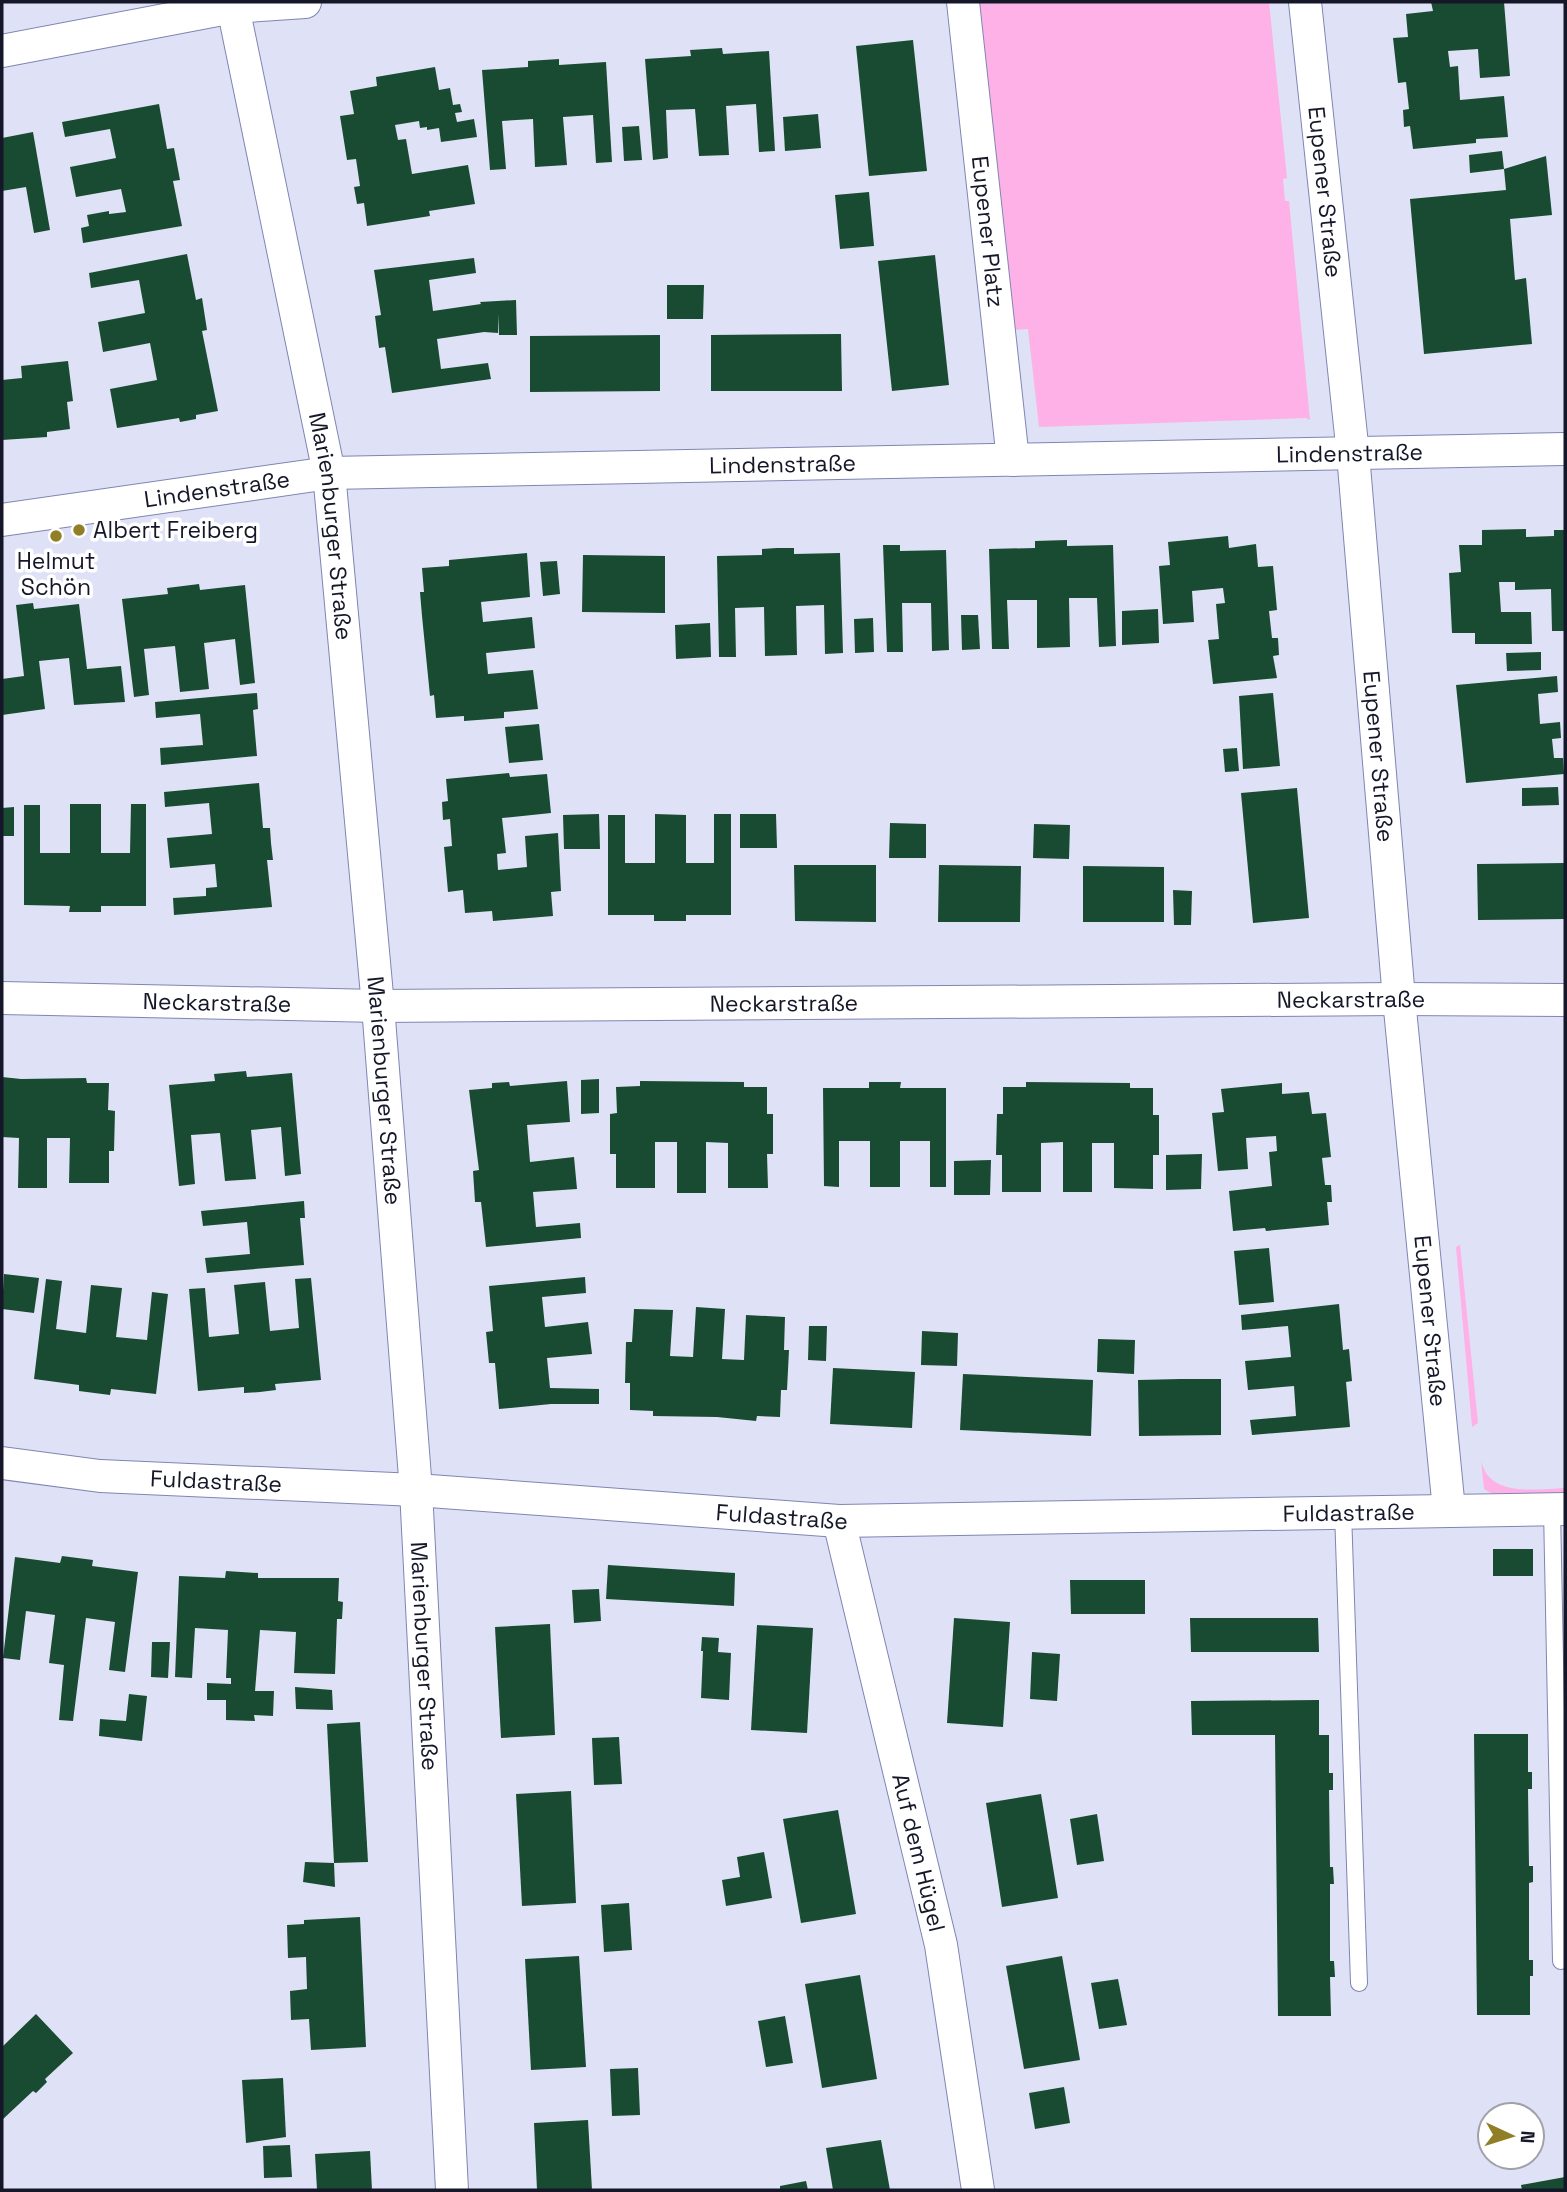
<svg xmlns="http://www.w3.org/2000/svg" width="1567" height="2192" font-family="'Space Grotesk',sans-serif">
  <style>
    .green { fill: #fdb1e6 }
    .building { fill: #194b32 }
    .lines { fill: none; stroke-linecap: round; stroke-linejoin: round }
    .service-casing { stroke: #7f85b3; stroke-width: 18 }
    .minor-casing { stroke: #7f85b3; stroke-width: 34 }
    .service { stroke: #fff; stroke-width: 16 }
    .minor { stroke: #fff; stroke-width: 32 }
    .poi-dot { fill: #907f26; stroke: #fff; stroke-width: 2.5 }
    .labels { text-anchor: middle; stroke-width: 7; stroke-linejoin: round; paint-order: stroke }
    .street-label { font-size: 23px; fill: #151729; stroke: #fff }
    .poi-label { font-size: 23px; fill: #151729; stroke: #fff; text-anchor: start }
  </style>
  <rect width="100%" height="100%" fill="#dfe2f6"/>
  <g class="green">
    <path d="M977,2H1269L1287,178L1283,179L1285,201H1289L1310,420L1306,418L1039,427L1028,329L1013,330Z"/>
    <path d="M1460,1245L1478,1423L1472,1427L1456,1247Z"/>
    <path d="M1481,1459C1487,1498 1537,1489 1565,1488V1498L1497,1497L1484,1489Z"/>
  </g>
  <g class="building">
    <path d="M1431,2H1504L1510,76L1480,78L1478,49L1448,51L1450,67L1458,66L1460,100L1504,96L1508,137L1476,139V143L1413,149L1410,126L1404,127L1403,110L1409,109L1406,82L1398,83L1393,38L1408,37L1406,14L1433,11Z"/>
    <path d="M913,40L927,171L869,176L856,46Z"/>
    <path d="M722,48L723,54L769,51L775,151L759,152L756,104L726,106L729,155L699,156L695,109L666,110L668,158L653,160L645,59L691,56L690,50Z"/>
    <path d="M559,59V65L606,62L612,162L596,163L593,115L563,117L567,165L535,167L533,119L502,121L506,169L490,170L482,70L528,67V61Z"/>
    <path d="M435,67L439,90L450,88L453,105L460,104L462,112L455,113L457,122L474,119L477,137L441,142L439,128L427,130V127L420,128L419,121L395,125L398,140L406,139L412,174L468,165L475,204L429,211L430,216L367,226L364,203L357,204L354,187L360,186L356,159L347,160L340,116L354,114L350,91L377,86L376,77Z"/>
    <path d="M159,104L167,149L174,148L180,180L173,181L182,226L83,243L81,228L89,226L87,215L109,211V214L126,212L121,189L76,197L70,167L116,158L110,129L65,137L62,122Z"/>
    <path d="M818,114L821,148L785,151L783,117Z"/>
    <path d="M639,126L642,160L624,161L622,127Z"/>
    <path d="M33,132L50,230L34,233L26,187L2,191V138Z"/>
    <path d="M1502,151L1504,169L1546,156L1552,215L1510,219L1515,280L1526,278L1532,344L1424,354L1410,199L1506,190L1504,169L1470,173L1469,155Z"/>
    <path d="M869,192L874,246L840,249L835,195Z"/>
    <path d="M187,254L196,300L202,298L207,330L202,331L218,411L196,415V419L180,422L179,418L117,428L110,389L157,380L150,343L103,352L98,322L145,313L139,280L91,288L89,273Z"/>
    <path d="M935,255L949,385L892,391L878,261Z"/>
    <path d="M474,258L476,273L429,280L433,311L481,304L480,302L516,300L517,335H499L498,314V333L484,332L437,339L441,369L488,363L491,379L392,393L385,347L379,348L375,316L381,315L374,270Z"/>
    <path d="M667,285H704L703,319H667Z"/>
    <path d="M841,334L842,391H711V335Z"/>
    <path d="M660,335V391L530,392V336Z"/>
    <path d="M68,361L73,401L67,402L70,429L47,432V437L2,440V380L22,378L21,366Z"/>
    <path d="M1526,529V537L1554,536V530H1565V631H1552L1551,589L1515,590V582H1499L1501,612H1531L1532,644H1475V633H1452L1449,573L1461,572L1459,545H1482V530Z"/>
    <path d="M1228,536L1229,548L1256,544L1258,567L1273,566L1277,610L1269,611L1272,638H1278L1279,655L1273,656L1277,678L1213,684L1208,640L1219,639L1216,604L1225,603L1223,588L1192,591L1194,622L1163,624L1159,566L1170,565L1168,542Z"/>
    <path d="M1067,540V546L1113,545L1116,646L1099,647L1097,598H1069L1070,647L1037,648V600H1007L1009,649H992L989,549L1035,548V541Z"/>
    <path d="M883,545H900V551L946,550L949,650L932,651L931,603H902L903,652H887Z"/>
    <path d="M777,548H794V554L840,553L843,653L825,654L824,605L796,606L797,655L765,656L764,607L735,608L736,657H719L717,556L762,555V549Z"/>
    <path d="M527,553L530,597L481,602L483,622L532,617L535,648L486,653L488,674L533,670L538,709L504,712V718L464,721V716L436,718L434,695L430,696L422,616L420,592H424L422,568L449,566V560Z"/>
    <path d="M583,555L665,556V613L582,612Z"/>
    <path d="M557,561L560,594L543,596L540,562Z"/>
    <path d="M199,584L200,590L245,585L255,683L240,685L235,639L204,643L209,689L180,692L175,646L144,649L149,695L134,697L122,599L168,594L167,588Z"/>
    <path d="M33,603L34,609L79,604L87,669L121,666L125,702L74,705L69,658L39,661L45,709L2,715V679L24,676L16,605Z"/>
    <path d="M1158,609L1159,643L1122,645V611Z"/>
    <path d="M961,615H978L980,649L962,650Z"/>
    <path d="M873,618L874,652L855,653L854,619Z"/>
    <path d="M710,623L711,657L676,659L675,625Z"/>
    <path d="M1541,652V670L1507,671L1506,653Z"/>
    <path d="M1557,676L1558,692L1538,694L1540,724L1560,722L1561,738L1552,739L1554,758H1563L1564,774L1466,783L1456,685Z"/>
    <path d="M257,693L258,709L253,710L257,756L161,765L160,748L203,745L200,714L156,718L155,702Z"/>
    <path d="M1273,693L1280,766L1243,769L1239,696Z"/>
    <path d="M539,724L543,760L509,763L505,727Z"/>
    <path d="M1237,748L1239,771L1225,772L1223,749Z"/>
    <path d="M509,773L510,777L547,774L551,813L502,818L506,853L497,854L498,870L527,867L525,836L558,833L561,891L551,892L553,916L493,921L492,911L465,913L463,890L448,892L444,847L452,846L450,819L443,820L442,802L448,801L446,779Z"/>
    <path d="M259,783L263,828H270L271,843L273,860H267L272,907L174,915L173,898L206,896V888L217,887L215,864L170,868L167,838L212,834L209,803L165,807L164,792Z"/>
    <path d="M1558,787L1559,805L1522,806V788Z"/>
    <path d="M1297,788L1309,918L1253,923L1241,793Z"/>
    <path d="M70,804H101V853H130L131,804H146V906H101V912H69L70,906L24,905V805H40V853H70Z"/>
    <path d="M14,807V836H2V808Z"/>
    <path d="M599,814L600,849H564L563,815Z"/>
    <path d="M655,814L686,815V863H714V814H731V915H686V921H654V915H608V815H625V863H655Z"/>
    <path d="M740,814H776L777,848H740Z"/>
    <path d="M890,823L926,824V858H889Z"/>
    <path d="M1034,824L1070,825L1069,859L1033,858Z"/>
    <path d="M1565,863V919L1478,920L1477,864Z"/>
    <path d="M794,865H876V922L795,921Z"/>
    <path d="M939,865L1021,866L1020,922H938Z"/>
    <path d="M1083,866L1164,867V922H1083Z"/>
    <path d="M1173,890L1192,891L1191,925H1174Z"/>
    <path d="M246,1071L247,1077L292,1073L301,1174L285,1176L281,1127L251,1130L256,1179L225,1181L220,1133L191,1135L195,1184L179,1186L169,1085L215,1081L214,1074Z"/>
    <path d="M2,1077L21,1079L86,1078L87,1083H109L108,1110L115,1111L114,1151H109V1183H69L70,1138H47V1188H18L19,1138L2,1137Z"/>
    <path d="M599,1079V1113L581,1114V1080Z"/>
    <path d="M567,1081L570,1122L527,1125L530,1162L574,1157L577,1189L533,1192L536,1227L580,1223L581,1238L486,1247L481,1202H475L473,1171L479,1170L469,1090L492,1088V1083L509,1082L510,1086Z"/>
    <path d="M640,1081L744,1082V1087H767V1114H773V1154H767L768,1188H728V1143L706,1142V1193H677V1142H655V1188H616V1154H610V1114L617,1113L616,1087L640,1086Z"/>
    <path d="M869,1082H901L900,1088H946V1187H930V1141H900V1187H870V1141H839V1187L824,1186L823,1088H869Z"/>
    <path d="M1026,1082L1130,1083V1088H1153V1115H1159V1155H1153V1189L1114,1188V1143H1092V1192H1063V1142L1041,1143V1192H1002V1155H996L997,1114H1003V1087H1026Z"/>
    <path d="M1282,1083V1094L1309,1092L1312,1114L1326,1113L1331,1157L1322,1158L1325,1185H1331L1332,1202H1327L1329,1225L1266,1231L1265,1228L1233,1231L1229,1191L1272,1186L1269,1152L1277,1151L1276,1136L1246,1138L1248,1169L1218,1171L1212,1113L1224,1112L1221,1089Z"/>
    <path d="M1202,1154L1201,1189L1166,1190V1155Z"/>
    <path d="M991,1160L990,1195H954V1161Z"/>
    <path d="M304,1201L305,1218H300L304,1265L207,1273L205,1258L250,1254L247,1222L203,1226L201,1211Z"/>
    <path d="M1269,1248L1274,1302L1239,1305L1234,1251Z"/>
    <path d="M4,1274L39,1278L34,1313L2,1309Z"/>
    <path d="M585,1277L586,1293L542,1297L545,1327L588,1322L592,1354L547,1358L550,1388L599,1389V1404H551L499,1409L495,1363H489L486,1332L493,1331L489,1286Z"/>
    <path d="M311,1278L321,1380L275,1384L276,1390L260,1392L244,1393V1387L198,1391L189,1289L205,1288L209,1337L239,1334L234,1285L265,1282L270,1331L299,1328L295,1279Z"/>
    <path d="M46,1279L62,1281L56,1329L86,1333L91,1285L122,1288L116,1337L147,1340L152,1292L168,1294L156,1394L111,1389L110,1395L79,1391V1385L34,1379Z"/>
    <path d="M1339,1304L1343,1350L1349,1349L1352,1381L1346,1382L1350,1427L1252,1435L1250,1420L1296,1416L1294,1386L1248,1390L1245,1361L1291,1357L1288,1326L1242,1330L1241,1315Z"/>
    <path d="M696,1307L725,1309L722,1359L744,1360L746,1315L785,1317L784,1350H789L787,1390H781L780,1417L757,1416L756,1421L717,1417L653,1416V1411L630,1410V1383H625L626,1342H632L634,1309L673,1310L670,1356L693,1357Z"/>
    <path d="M809,1326H827L826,1361L808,1360Z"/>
    <path d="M922,1331L958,1333L957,1366L921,1365Z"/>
    <path d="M1098,1339L1135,1340L1134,1374L1097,1372Z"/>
    <path d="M833,1368L915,1372L912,1428L830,1424Z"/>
    <path d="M963,1374L1093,1380L1091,1436L960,1430Z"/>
    <path d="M1180,1379H1221V1435L1139,1436L1138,1380Z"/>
    <rect x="1493" y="1549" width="40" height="27"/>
    <path d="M62,1556L93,1560L92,1566L138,1572L125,1672L109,1670L115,1622L86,1618L73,1721L59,1720L64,1665L49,1663L55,1615L26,1611L20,1660L3,1658L15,1557L60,1563Z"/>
    <path d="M608,1565L735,1573L734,1606L606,1599Z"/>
    <path d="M226,1571L258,1573V1578H339L338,1601L343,1602L342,1619H337L335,1674L294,1673L296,1632L260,1630L255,1691H274L273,1716L254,1715L255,1721L226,1720V1700H207V1683L231,1684V1678H226L228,1630L195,1628L192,1678L175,1677L179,1576L225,1578Z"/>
    <path d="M1070,1580H1145V1614H1071Z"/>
    <path d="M599,1589L601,1621L574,1623L572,1590Z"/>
    <path d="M954,1618L1010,1622L1003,1727L947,1723Z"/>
    <path d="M1190,1618H1318L1319,1652H1191Z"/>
    <path d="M550,1624L555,1735L501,1738L495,1627Z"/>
    <path d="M757,1625L813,1628L807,1733L751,1730Z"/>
    <path d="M702,1637L719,1638L718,1652L731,1653L729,1700L701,1698L703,1651H701Z"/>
    <path d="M152,1642H170L168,1678L151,1677Z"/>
    <path d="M1032,1652L1060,1654L1057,1701L1030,1699Z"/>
    <path d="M295,1687L332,1690L333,1710L296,1709Z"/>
    <path d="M129,1694L147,1696L142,1741L99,1736L100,1719L126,1721Z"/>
    <path d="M1319,1700V1735H1329V1773H1333V1790H1329L1330,1867H1333L1334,1884H1330V1961H1334L1335,1977H1330L1331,2016H1278L1275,1735H1192L1191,1701Z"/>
    <path d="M360,1722L368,1862L334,1863L327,1724Z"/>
    <path d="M1474,1734H1528V1772H1532V1789H1528L1529,1866H1533V1882L1529,1883V1960H1533V1976H1530V2015H1477Z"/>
    <path d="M619,1737L622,1784L594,1785L592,1738Z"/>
    <path d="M571,1791L576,1903L522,1906L516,1794Z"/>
    <path d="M1041,1794L1058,1898L1002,1907L986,1803Z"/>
    <path d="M838,1810L856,1914L801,1923L783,1819Z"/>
    <path d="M1097,1814L1104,1861L1077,1865L1070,1819Z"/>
    <path d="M764,1852L772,1898L726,1906L722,1880L740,1877L737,1857Z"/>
    <path d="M305,1862L334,1863L335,1887L303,1882Z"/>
    <path d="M629,1903L632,1950L604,1952L601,1905Z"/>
    <path d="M360,1917L366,2047L311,2050L309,2019L291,2020L290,1991L307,1989L306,1957L288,1958L287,1925L304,1924V1920Z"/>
    <path d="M579,1956L586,2067L531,2070L525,1959Z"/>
    <path d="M1062,1956L1080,2060L1024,2069L1006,1966Z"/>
    <path d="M860,1975L877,2079L822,2088L805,1984Z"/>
    <path d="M1118,1979L1127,2025L1099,2029L1091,1983Z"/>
    <path d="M36,2014L73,2053L45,2079L47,2082L36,2093L33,2091L2,2120V2047Z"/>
    <path d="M785,2016L793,2063L766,2067L758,2021Z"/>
    <path d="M638,2068L640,2115L612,2116L610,2069Z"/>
    <path d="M283,2078L286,2137L246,2143L242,2080Z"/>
    <path d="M1064,2087L1070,2123L1035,2129L1029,2093Z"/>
    <path d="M588,2120L592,2190H537L534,2123Z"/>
    <path d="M881,2140L890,2190H833L826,2148Z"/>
    <path d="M290,2145L292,2177L264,2178L263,2146Z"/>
    <path d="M370,2151L372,2190H317L315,2154Z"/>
    <path d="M1565,2177V2190H1522L1521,2185Z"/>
    <path d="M806,2181L808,2190H780V2186Z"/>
  </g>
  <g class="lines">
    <defs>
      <g id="service">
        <path d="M1552,1509L1561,1961"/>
        <path d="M1343,1512L1359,1983"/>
      </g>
      <g id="minor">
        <path id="s1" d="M232,2L329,473L378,1006L416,1490L452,2190"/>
        <path id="s2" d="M963,2L1013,460"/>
        <path id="s3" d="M1305,2L1353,454L1399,999L1449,1510"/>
        <path d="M2,51L233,7L305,2"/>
        <path id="s4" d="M2,520L329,473L1565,449"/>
        <path id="s5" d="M2,998L378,1006L1399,999L1565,1000"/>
        <path id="s6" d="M2,1463L100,1476L416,1490L839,1521L1565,1509"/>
        <path id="s7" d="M839,1521L941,1945L978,2190"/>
      </g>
    </defs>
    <use href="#service" class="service-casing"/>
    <use href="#minor" class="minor-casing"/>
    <use href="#service" class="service"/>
    <use href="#minor" class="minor"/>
  </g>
  <g class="poi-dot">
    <circle cx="79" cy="530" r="7"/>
    <circle cx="56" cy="536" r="7"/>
  </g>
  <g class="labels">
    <g class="street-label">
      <text dy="8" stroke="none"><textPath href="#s3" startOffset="191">Eupener Straße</textPath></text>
      <text dy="8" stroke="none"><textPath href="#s2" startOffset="231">Eupener Platz</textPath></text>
      <text dy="8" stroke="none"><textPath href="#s4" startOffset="1351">Lindenstraße</textPath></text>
      <text dy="8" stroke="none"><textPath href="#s4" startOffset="784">Lindenstraße</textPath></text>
      <text dy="8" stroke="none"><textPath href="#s4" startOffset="217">Lindenstraße</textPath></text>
      <text dy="8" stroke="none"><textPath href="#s1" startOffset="534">Marienburger Straße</textPath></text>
      <text dy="8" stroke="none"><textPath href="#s3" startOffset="758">Eupener Straße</textPath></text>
      <text dy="8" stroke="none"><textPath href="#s5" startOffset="1349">Neckarstraße</textPath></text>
      <text dy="8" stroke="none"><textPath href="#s5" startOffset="215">Neckarstraße</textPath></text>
      <text dy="8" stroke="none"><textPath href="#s5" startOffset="782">Neckarstraße</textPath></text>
      <text dy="8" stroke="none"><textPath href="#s1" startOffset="1101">Marienburger Straße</textPath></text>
      <text dy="8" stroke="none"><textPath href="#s3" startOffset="1325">Eupener Straße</textPath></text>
      <text dy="8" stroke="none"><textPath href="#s6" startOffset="215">Fuldastraße</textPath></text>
      <text dy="8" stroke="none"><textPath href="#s6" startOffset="1349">Fuldastraße</textPath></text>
      <text dy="8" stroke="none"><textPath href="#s6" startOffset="782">Fuldastraße</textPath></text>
      <text dy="8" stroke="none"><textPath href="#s1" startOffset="1668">Marienburger Straße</textPath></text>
      <text dy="8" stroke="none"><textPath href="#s7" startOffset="341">Auf dem Hügel</textPath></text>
    </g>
    <g class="poi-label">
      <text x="93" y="538">Albert Freiberg</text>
      <text x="56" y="569" text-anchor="middle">Helmut<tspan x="56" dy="26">Schön</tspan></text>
    </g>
  </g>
  <rect width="1567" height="2192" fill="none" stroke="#151729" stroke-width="7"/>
  <g transform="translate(1511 2136) rotate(94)"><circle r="33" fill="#ffffff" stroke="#a1a2a9" stroke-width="2"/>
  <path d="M0-5L12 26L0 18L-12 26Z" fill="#907f26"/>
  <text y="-10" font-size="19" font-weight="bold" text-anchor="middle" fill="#151729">N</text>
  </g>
</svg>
